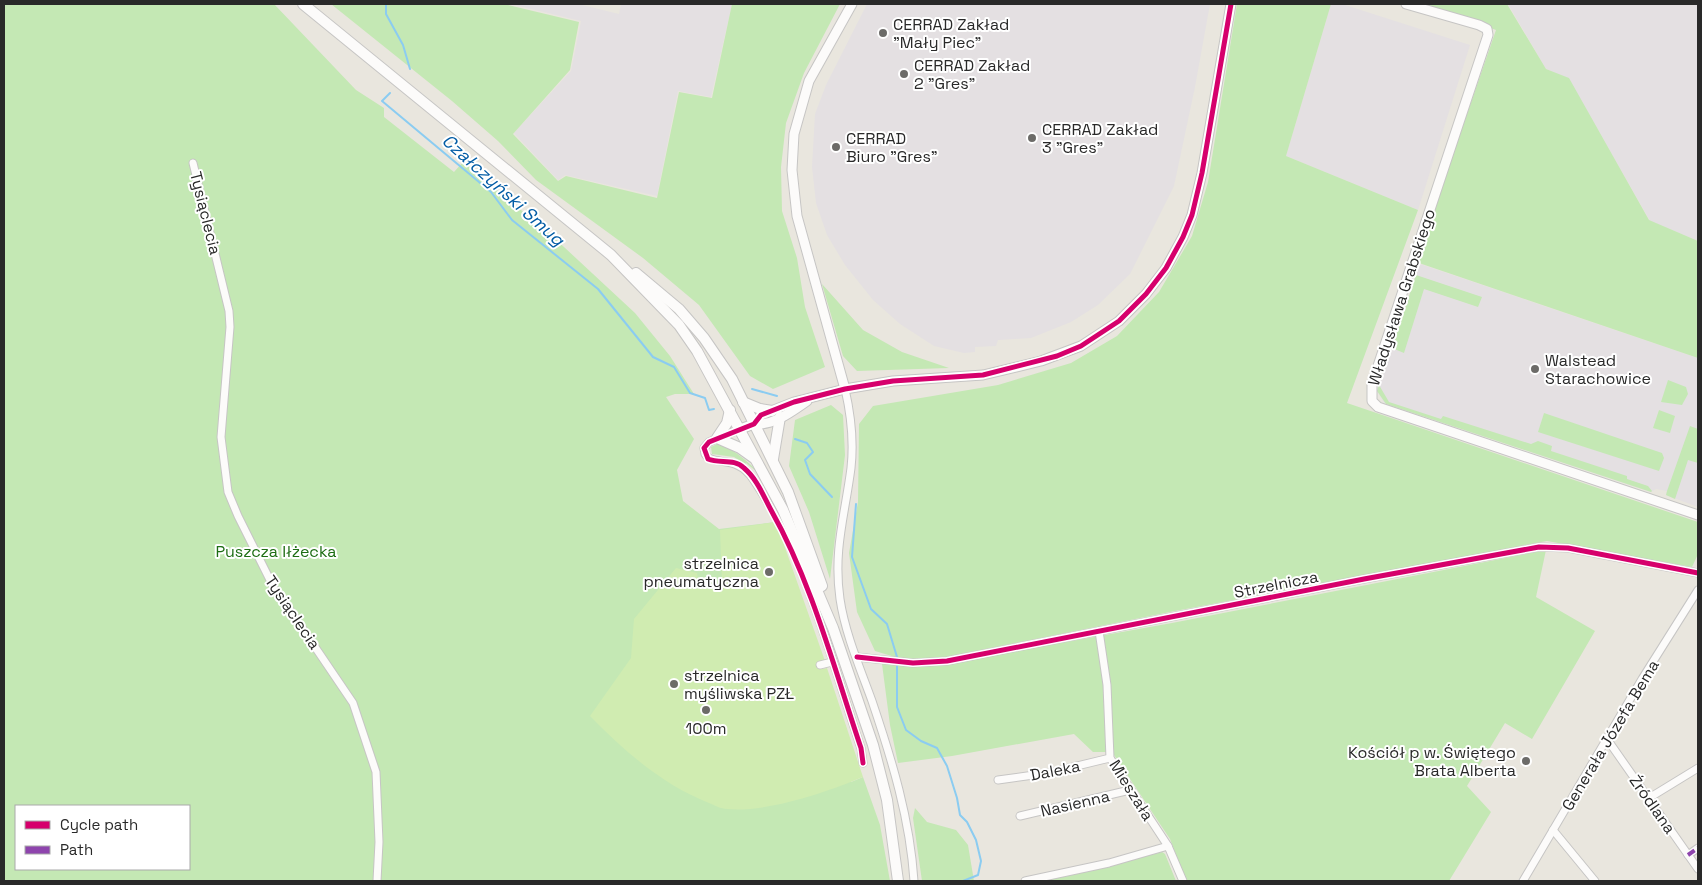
<svg xmlns="http://www.w3.org/2000/svg" width="1702" height="885" font-family="'Space Grotesk',sans-serif">
  <style>
    .industrial { fill: #e4e0e2 }
    .green { fill: #c4e8b4; fill-rule: evenodd }
    .pitch { fill: #d0ecb1 }
    .lines { fill: none; stroke-linecap: round; stroke-linejoin: round }
    .stream { stroke: #8bccf1; stroke-width: 2 }
    .minor-casing { stroke: #c6c5c4; stroke-width: 9 }
    .tertiary-casing { stroke: #c6c5c4; stroke-width: 11 }
    .secondary-casing { stroke: #c6c5c4; stroke-width: 12 }
    .minor { stroke: #fcfbfa; stroke-width: 7 }
    .tertiary { stroke: #fcfbfa; stroke-width: 9 }
    .secondary { stroke: #fcfbfa; stroke-width: 10 }
    .quiet { stroke: #8e44ad; stroke-width: 4; stroke-dasharray: 8 4; stroke-linecap: butt }
    .cycleway-casing { stroke: #fff; stroke-width: 8 }
    .cycleway { stroke: #d6006c; stroke-width: 5 }
    .poi-dot { fill: #6c6b68; stroke: #fff; stroke-width: 2 }
    .labels { text-anchor: middle; stroke-width: 4; stroke-linejoin: round; paint-order: stroke }
    .poi-label { font-size: 16px; fill: #292929; stroke: #fff; text-anchor: start }
    .street-label { font-size: 16px; fill: #292929; stroke: #fff }
    .park-label { font-size: 16px; fill: #1d6d13; stroke: #fff }
    .water-label { font-size: 18px; font-style: italic; fill: #025ca5; stroke: #fff }
  </style>
  <rect width="100%" height="100%" fill="#e9e6de"/>
  <g class="industrial">
    <path d="M511,4H578L619,14L621,4H732L711,97L678,91L657,196L565,175L558,180L514,133L571,71L581,21Z"/>
    <path d="M867,4H1210L1195,87L1174,186L1130,274L1098,305L1071,322L1031,338L998,340L996,346L975,347V352L964,353L934,346L900,324L873,300L845,265L827,235L816,203L812,167L815,114L826,85Z"/>
    <path d="M1331,4H1342L1470,45L1418,210L1286,156Z"/>
    <path d="M1508,4H1698V241L1650,221L1569,79L1546,69Z"/>
    <path d="M1420,264L1698,358V507L1666,495L1667,491L1656,489L1651,492L1384,403L1377,391Z"/>
  </g>
  <g class="green">
    <path d="M4,4H274L356,90L384,108V117L454,172L463,162L550,234L635,313L670,356L694,394H675L666,397L694,439L677,470L683,501L719,529L775,522L783,544L756,564L712,587L713,581H698L851,782L863,777L880,825L890,881H4ZM16,806H189V869H16Z"/>
    <path d="M331,4H504L579,22L570,70L513,134L558,181L566,176L657,198L679,92L712,98L732,4H840L804,73L786,123L781,167L782,211L797,258L805,307L825,367L773,389L750,376L699,305L643,258L536,180L498,141L452,101Z"/>
    <path d="M1237,4H1331L1286,156L1418,210L1347,403L1698,522V554L1692,567L1547,541L1175,611L936,659L905,660L875,651L857,612L849,553L858,502L859,424L873,406L998,385L1071,363L1117,336L1159,292L1192,236L1208,182Z"/>
    <path d="M1424,4H1507L1546,69L1569,78L1649,220L1698,241V358L1416,262L1496,30Z"/>
    <path d="M1416,275L1482,297L1478,307L1424,289L1404,353L1392,348Z"/>
    <path d="M822,284L863,330L902,352L949,368L857,371L843,356Z"/>
    <path d="M1668,380L1686,387L1688,394L1682,405L1661,402Z"/>
    <path d="M1379,385L1389,402L1441,419L1443,416L1531,444L1538,441L1552,446L1551,451L1627,476V479L1648,486L1652,491L1651,492L1386,404L1377,391Z"/>
    <path d="M831,405L843,415L845,455L830,579L809,512L789,466L795,420Z"/>
    <path d="M1659,410L1675,416L1670,433L1653,428Z"/>
    <path d="M1544,413L1662,453L1664,458L1659,471L1538,432Z"/>
    <path d="M1690,426L1698,429V463L1688,460L1675,499L1666,495L1667,491Z"/>
    <path d="M719,443C728,445 755,467 761,475L746,463L745,464L734,457L712,454L711,447Z"/>
    <path d="M1546,550L1536,597L1595,631L1532,739L1505,723L1467,786L1491,812L1449,881H1186L1170,839L1112,752H1093L1074,734L952,756L898,763L890,725L882,664L939,665L1172,623Z"/>
    <path d="M915,808L927,822L956,830L968,845L974,881H922L913,818Z"/>
    <path d="M1162,852L1165,854L1176,881H1038L1068,876Z"/>
  </g>
  <path class="pitch" d="M776,522L825,661L819,663L822,669L827,668L863,777C827,792 766,813 727,809C721,809 714,805 709,803C663,785 624,751 590,716L631,658L634,619L676,568L697,573L698,580L722,582L720,530Z"/>
  <g class="lines">
    <g class="stream">
      <path d="M386,4V14L403,45L410,69"/>
      <path d="M390,93L382,101L491,192L512,220L598,289L653,357L674,367L690,393L705,398L709,410L714,409"/>
      <path d="M752,389L777,396"/>
      <path d="M795,439L807,443L813,452L805,460L810,474L832,497"/>
      <path d="M856,504L852,557L871,609L887,624L897,657"/>
      <path d="M897,663V707L906,730L921,741L937,748L947,766L957,798L960,815L967,822L976,840L981,861L978,875L963,881"/>
      <path d="M945,881H960"/>
    </g>
    <defs>
      <g id="minor">
        <path d="M193,163L229,311L230,327L221,437L228,492L238,516L276,592L292,613L353,703L376,772L379,842L377,881"/>
        <path d="M845,389C851,415 854,441 851,468C845,515 833,550 840,599C845,633 860,668 872,701C892,760 910,819 914,881"/>
        <path d="M740,429L709,442L704,448L705,454C713,467 737,454 753,479C806,557 831,659 861,748L863,763"/>
        <path d="M1099,631L1107,685L1110,758L1168,846L1183,881"/>
        <path d="M857,657L913,663L947,661L1364,579L1539,547L1568,548L1698,573"/>
        <path d="M820,665L832,662"/>
        <path d="M1607,739L1698,869"/>
        <path d="M998,780L1048,773L1110,758"/>
        <path d="M1649,798L1698,768"/>
        <path d="M1020,816L1130,790"/>
        <path d="M1553,830L1595,881"/>
        <path d="M1688,855L1698,848"/>
        <path d="M1025,881L1109,863L1168,846"/>
        <path d="M1523,881L1642,679L1698,590"/>
      </g>
      <g id="tertiary">
        <path d="M1406,4L1479,25L1487,29L1488,35L1372,384V401L1378,407L1698,515"/>
        <path d="M845,389L797,216L792,170L794,134L809,81L852,4"/>
        <path d="M754,424C773,426 791,412 807,401"/>
        <path d="M740,429L754,424L761,415L794,402L845,389L893,381L983,375L1041,361L1081,346L1119,321L1146,294L1166,268L1183,237L1192,215L1202,173L1231,4"/>
      </g>
      <g id="secondary">
        <path d="M303,4L611,255L679,325L697,351L783,510L833,628L873,745L887,800L898,881"/>
        <path d="M636,273L679,309L704,338L732,379L788,492L822,586"/>
        <path d="M743,402L760,409L772,411"/>
        <path d="M730,410L727,423L717,438L740,448L754,458"/>
        <path d="M773,459L780,417"/>
      </g>
    </defs>
    <use href="#minor" class="minor-casing"/>
    <use href="#tertiary" class="tertiary-casing"/>
    <use href="#secondary" class="secondary-casing"/>
    <use href="#minor" class="minor"/>
    <use href="#tertiary" class="tertiary"/>
    <use href="#secondary" class="secondary"/>
    <path class="quiet" d="M1688,855L1698,848"/>
    <defs>
      <g id="cycleway">
        <path d="M857,657L913,663L947,661L1364,579L1539,547L1568,548L1698,573"/>
        <path d="M863,763L861,748C834,668 812,583 771,510C763,495 757,479 744,468C734,458 720,464 708,459L704,448L709,442L754,424L761,415L794,402L845,389L893,381L983,375L1057,356L1081,346L1119,321L1146,294L1166,268L1183,237L1192,215L1202,173L1231,4"/>
      </g>
    </defs>
    <use href="#cycleway" class="cycleway-casing"/>
    <use href="#cycleway" class="cycleway"/>
  </g>
  <g class="poi-dot">
    <circle cx="883" cy="33" r="5"/>
    <circle cx="904" cy="74" r="5"/>
    <circle cx="1032" cy="138" r="5"/>
    <circle cx="836" cy="147" r="5"/>
    <circle cx="1535" cy="369" r="5"/>
    <circle cx="769" cy="572" r="5"/>
    <circle cx="674" cy="684" r="5"/>
    <circle cx="706" cy="710" r="5"/>
    <circle cx="1526" cy="761" r="5"/>
  </g>
  <g class="labels">
    <g class="poi-label">
      <text x="893" y="30">CERRAD Zakład<tspan x="893" dy="18">"Mały Piec"</tspan></text>
      <text x="914" y="71">CERRAD Zakład<tspan x="914" dy="18">2 "Gres"</tspan></text>
      <text x="1042" y="135">CERRAD Zakład<tspan x="1042" dy="18">3 "Gres"</tspan></text>
      <text x="846" y="144">CERRAD<tspan x="846" dy="18">Biuro "Gres"</tspan></text>
      <text x="1545" y="366">Walstead<tspan x="1545" dy="18">Starachowice</tspan></text>
      <text x="759" y="569" text-anchor="end">strzelnica<tspan x="759" dy="18">pneumatyczna</tspan></text>
      <text x="684" y="681">strzelnica<tspan x="684" dy="18">myśliwska PZŁ</tspan></text>
      <text x="706" y="734" text-anchor="middle">100m</text>
      <text x="1516" y="758" text-anchor="end">Kościół p w. Świętego<tspan x="1516" dy="18">Brata Alberta</tspan></text>
    </g>
    <g class="street-label">
      <text transform="translate(206 213) rotate(76)" y="6">Tysiąclecia</text>
      <text transform="translate(1401 297) rotate(-72)" y="6">Władysława Grabskiego</text>
      <text transform="translate(1276 584) rotate(-11)" y="6">Strzelnicza</text>
      <text transform="translate(293 612) rotate(56)" y="6">Tysiąclecia</text>
      <text transform="translate(1610 735) rotate(-59)" y="6">Generała Józefa Bema</text>
      <text transform="translate(1055 770) rotate(-11)" y="6">Daleka</text>
      <text transform="translate(1132 790) rotate(58)" y="6">Mieszała</text>
      <text transform="translate(1075 803) rotate(-13)" y="6">Nasienna</text>
      <text transform="translate(1653 804) rotate(55)" y="6">Źródlana</text>
    </g>
    <g class="park-label">
      <text x="276" y="557">Puszcza Iłżecka</text>
    </g>
    <g class="water-label">
      <text transform="translate(503 190) rotate(42)" y="6">Czałczyński Smug</text>
    </g>
  </g>
  <rect width="1702" height="885" fill="none" stroke="#292929" stroke-width="10"/>
  <rect x="15" y="805" width="175" height="65" fill="#ffffff" stroke="#a9a9a9"/>
  <rect x="25" y="821" width="25" height="8" fill="#d6006c" stroke="#a9a9a9"/>
  <text x="60" y="830" font-size="15" fill="#292929">Cycle path</text>
  <rect x="25" y="846" width="25" height="8" fill="#8e44ad" stroke="#a9a9a9"/>
  <text x="60" y="855" font-size="15" fill="#292929">Path</text>
</svg>
